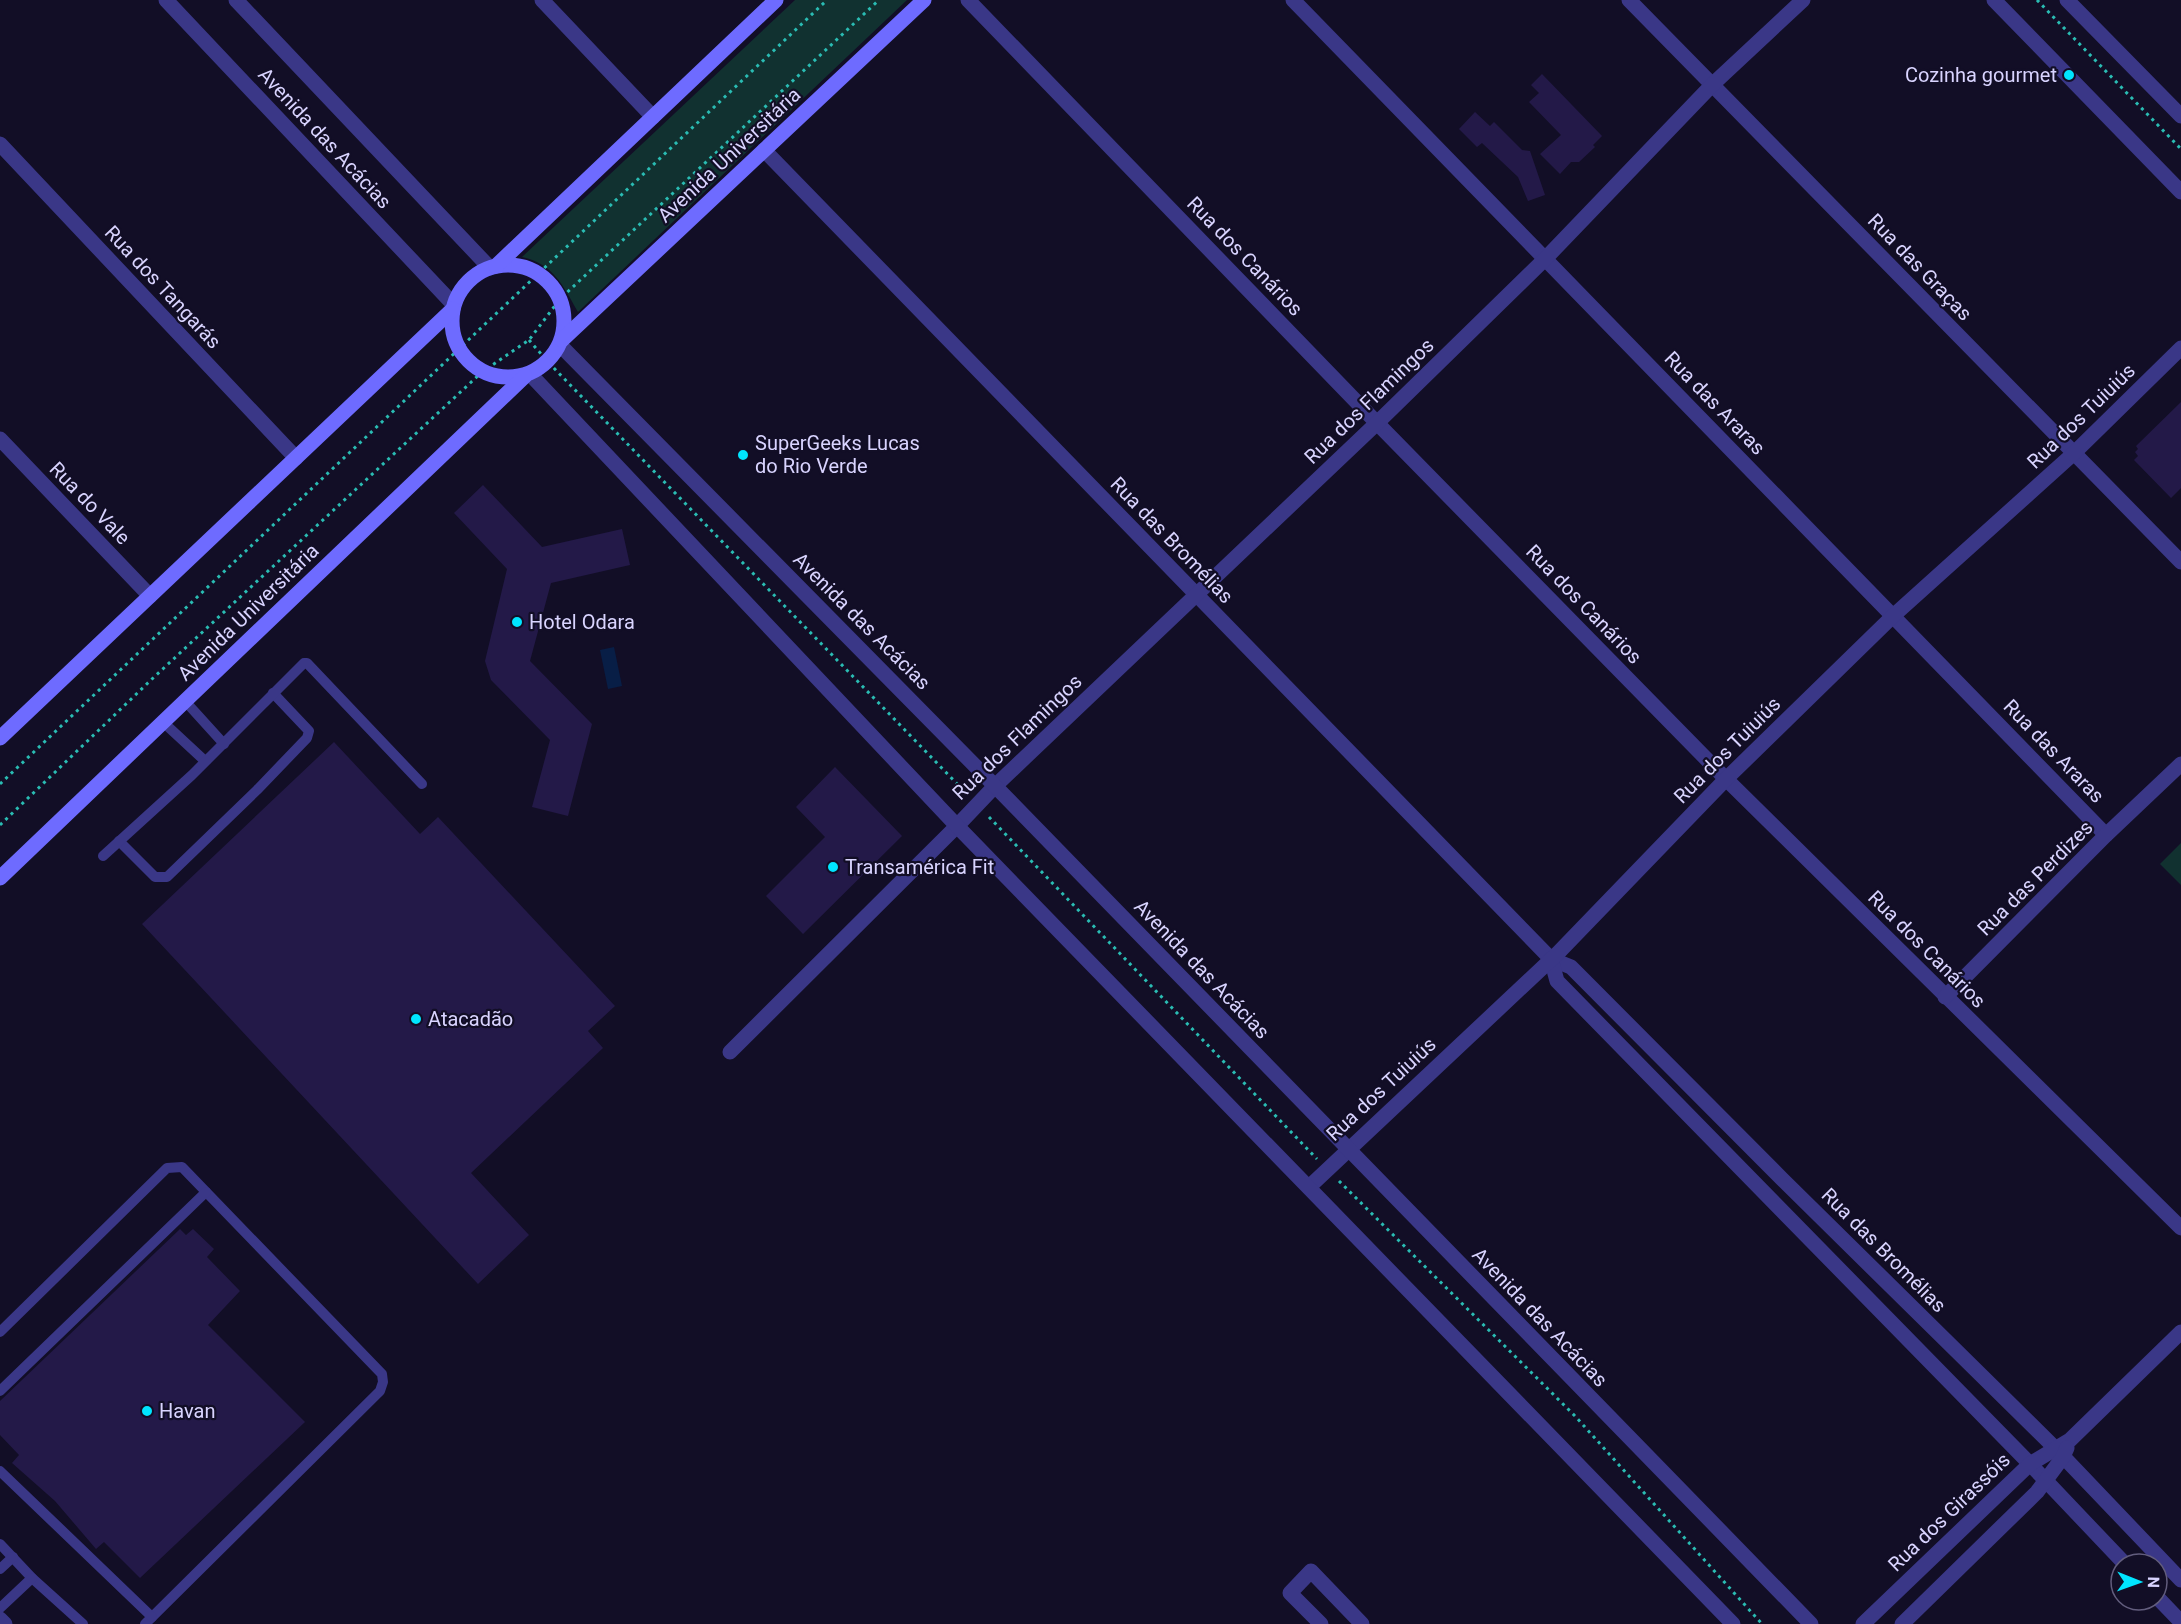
<svg xmlns="http://www.w3.org/2000/svg" width="2181" height="1624" font-family="Roboto,sans-serif">
  <style>
    .grass { fill: #113130 }
    .water { fill: #081e46 }
    .building { fill: #231948 }
    .lines { fill: none; stroke-linecap: round; stroke-linejoin: round }
    .path { stroke: #2abcb3; stroke-width: 3; stroke-dasharray: 3 4.5; stroke-linecap: butt }
    .service { stroke: #3a3787; stroke-width: 10 }
    .minor { stroke: #3a3787; stroke-width: 15 }
    .tertiary { stroke: #3a3787; stroke-width: 15 }
    .secondary { stroke: #6e6bff; stroke-width: 15 }
    .poi-dot { fill: #00e5ff; stroke: #120e26; stroke-width: 2 }
    .labels { text-anchor: middle; stroke-width: 4.5; stroke-linejoin: round; paint-order: stroke }
    .poi-label { font-size: 20px; fill: #d9d4ff; stroke: #120e26; text-anchor: start }
    .street-label { font-size: 20px; fill: #d9d4ff; stroke: #120e26 }
  </style>
  <rect width="100%" height="100%" fill="#120e26"/>
  <g class="grass">
    <path d="M795,0H907L578,312C563,286 554,264 522,257Z"/>
    <path d="M2181,843V885L2160,864Z"/>
  </g>
  <path class="water" d="M614,647L622,686L608,689L600,650Z"/>
  <g class="building">
    <path d="M1542,74L1602,136L1593,145L1595,147L1579,162H1571L1560,174L1540,154L1561,135L1529,102L1539,93L1531,85Z"/>
    <path d="M1475,112L1490,126L1494,122L1522,150L1530,151L1545,195L1528,201L1518,177L1482,143L1477,147L1459,129Z"/>
    <path d="M2181,402V488L2171,498L2134,460L2138,456L2135,452L2138,449L2136,446Z"/>
    <path d="M483,485L542,547L622,529L630,565L551,583L530,661L592,724L568,816L532,807L550,740L491,680L485,661L507,569L454,513Z"/>
    <path d="M334,742L420,834L438,817L615,1006L588,1031L603,1048L471,1173L529,1235L478,1284L142,924Z"/>
    <path d="M835,767L902,836L803,934L766,896L825,837L796,807Z"/>
    <path d="M180,1229L186,1235L193,1229L214,1249L207,1257L240,1291L208,1325L305,1422L140,1578L104,1542L96,1549L55,1501L12,1463L19,1455L0,1435V1401Z"/>
  </g>
  <g class="lines">
    <g class="path">
      <path d="M2037,0L2181,149"/>
      <path d="M529,340L548,362L966,793"/>
      <path d="M0,784L827,0"/>
      <path d="M989,817L1317,1159"/>
      <path d="M0,825L152,679L482,372L529,340L560,299L879,0"/>
      <path d="M1339,1181L1575,1416L1762,1624"/>
    </g>
    <g class="service">
      <path d="M185,701L224,744"/>
      <path d="M163,722L205,761"/>
      <path d="M119,841L155,877H167L257,790L307,738L309,731L273,693"/>
      <path d="M103,856L192,775L304,663H307L422,784"/>
      <path d="M0,1332L167,1168L182,1167L382,1374L383,1382L380,1391L145,1624"/>
      <path d="M0,1391L206,1192"/>
      <path d="M0,1471L152,1617"/>
      <path d="M0,1544L32,1578L83,1624"/>
      <path d="M0,1569L13,1557"/>
      <path d="M0,1608L32,1578"/>
    </g>
    <g class="minor">
      <path d="M542,0L653,117"/>
      <path d="M968,0L1377,423L1726,779L2181,1228"/>
      <path d="M1293,0L2106,835"/>
      <path d="M1629,0L2181,562"/>
      <path d="M0,144L296,458"/>
      <path d="M764,150L1551,959L1571,967L1782,1179L2055,1448L2181,1580"/>
      <path d="M0,439L150,596"/>
      <path d="M1551,959L1557,981L2030,1464L2125,1564"/>
      <path d="M1945,997L2106,835L2181,764"/>
      <path d="M730,1052L957,826L995,786L1377,423L1545,259L1713,84L1803,0"/>
      <path d="M1309,1187L1558,953L1726,779L1893,616L2073,454L2181,348"/>
      <path d="M2157,1597L2181,1622"/>
      <path d="M1321,1624L1290,1593L1311,1571L1362,1624"/>
      <path d="M1863,1624L2030,1464L2070,1440L2181,1332"/>
      <path d="M1902,1624L2037,1492L2063,1457L2067,1448"/>
    </g>
    <g class="tertiary">
      <path d="M166,0L454,305"/>
      <path d="M236,0L490,268"/>
      <path d="M1994,0L2181,192"/>
      <path d="M2067,0L2181,116"/>
      <path d="M560,345L995,786L1811,1624"/>
      <path d="M530,374L957,826L1733,1624"/>
      <path d="M0,1619L5,1624"/>
    </g>
    <g class="secondary">
      <circle cx="508" cy="321" r="56"/>
      <path d="M496,266L776,0"/>
      <path d="M562,340L924,0"/>
      <path d="M0,738L453,309"/>
      <path d="M0,878L525,376"/>
    </g>
  </g>
  <g class="poi-dot">
    <circle cx="2069" cy="75" r="6"/>
    <circle cx="743" cy="455" r="6"/>
    <circle cx="517" cy="622" r="6"/>
    <circle cx="833" cy="867" r="6"/>
    <circle cx="416" cy="1019" r="6"/>
    <circle cx="147" cy="1411" r="6"/>
  </g>
  <g class="labels">
    <g class="poi-label">
      <text x="2057" y="82" text-anchor="end">Cozinha gourmet</text>
      <text x="755" y="450">SuperGeeks Lucas<tspan x="755" dy="23">do Rio Verde</tspan></text>
      <text x="529" y="629">Hotel Odara</text>
      <text x="845" y="874">Transamérica Fit</text>
      <text x="428" y="1026">Atacadão</text>
      <text x="159" y="1418">Havan</text>
    </g>
    <g class="street-label">
      <text transform="translate(325 138) rotate(47)" y="7">Avenida das Acácias</text>
      <text transform="translate(729 155) rotate(-43)" y="7">Avenida Universitária</text>
      <text transform="translate(1245 256) rotate(46)" y="7">Rua dos Canários</text>
      <text transform="translate(1920 267) rotate(46)" y="7">Rua das Graças</text>
      <text transform="translate(163 287) rotate(47)" y="7">Rua dos Tangarás</text>
      <text transform="translate(1369 401) rotate(-44)" y="7">Rua dos Flamingos</text>
      <text transform="translate(1715 403) rotate(46)" y="7">Rua das Araras</text>
      <text transform="translate(2081 416) rotate(-44)" y="7">Rua dos Tuiuiús</text>
      <text transform="translate(90 503) rotate(46)" y="7">Rua do Vale</text>
      <text transform="translate(1172 540) rotate(46)" y="7">Rua das Bromélias</text>
      <text transform="translate(1584 604) rotate(46)" y="7">Rua dos Canários</text>
      <text transform="translate(248 612) rotate(-44)" y="7">Avenida Universitária</text>
      <text transform="translate(862 621) rotate(45)" y="7">Avenida das Acácias</text>
      <text transform="translate(1017 737) rotate(-44)" y="7">Rua dos Flamingos</text>
      <text transform="translate(1727 750) rotate(-45)" y="7">Rua dos Tuiuiús</text>
      <text transform="translate(2054 751) rotate(46)" y="7">Rua das Araras</text>
      <text transform="translate(2035 878) rotate(-45)" y="7">Rua das Perdizes</text>
      <text transform="translate(1927 949) rotate(45)" y="7">Rua dos Canários</text>
      <text transform="translate(1202 969) rotate(46)" y="7">Avenida das Acácias</text>
      <text transform="translate(1381 1089) rotate(-43)" y="7">Rua dos Tuiuiús</text>
      <text transform="translate(1884 1250) rotate(45)" y="7">Rua das Bromélias</text>
      <text transform="translate(1540 1317) rotate(46)" y="7">Avenida das Acácias</text>
      <text transform="translate(1949 1512) rotate(-44)" y="7">Rua dos Girassóis</text>
    </g>
  </g>
  <g transform="translate(2139 1582) rotate(91)"><circle r="28" fill="#120e26" stroke="#625d7d" stroke-width="1.5"/>
  <path d="M0-4.5L10 22L0 15L-10 22Z" fill="#00e5ff"/>
  <text y="-9" font-size="16" font-weight="bold" text-anchor="middle" fill="#d9d4ff">N</text>
  </g>
</svg>
